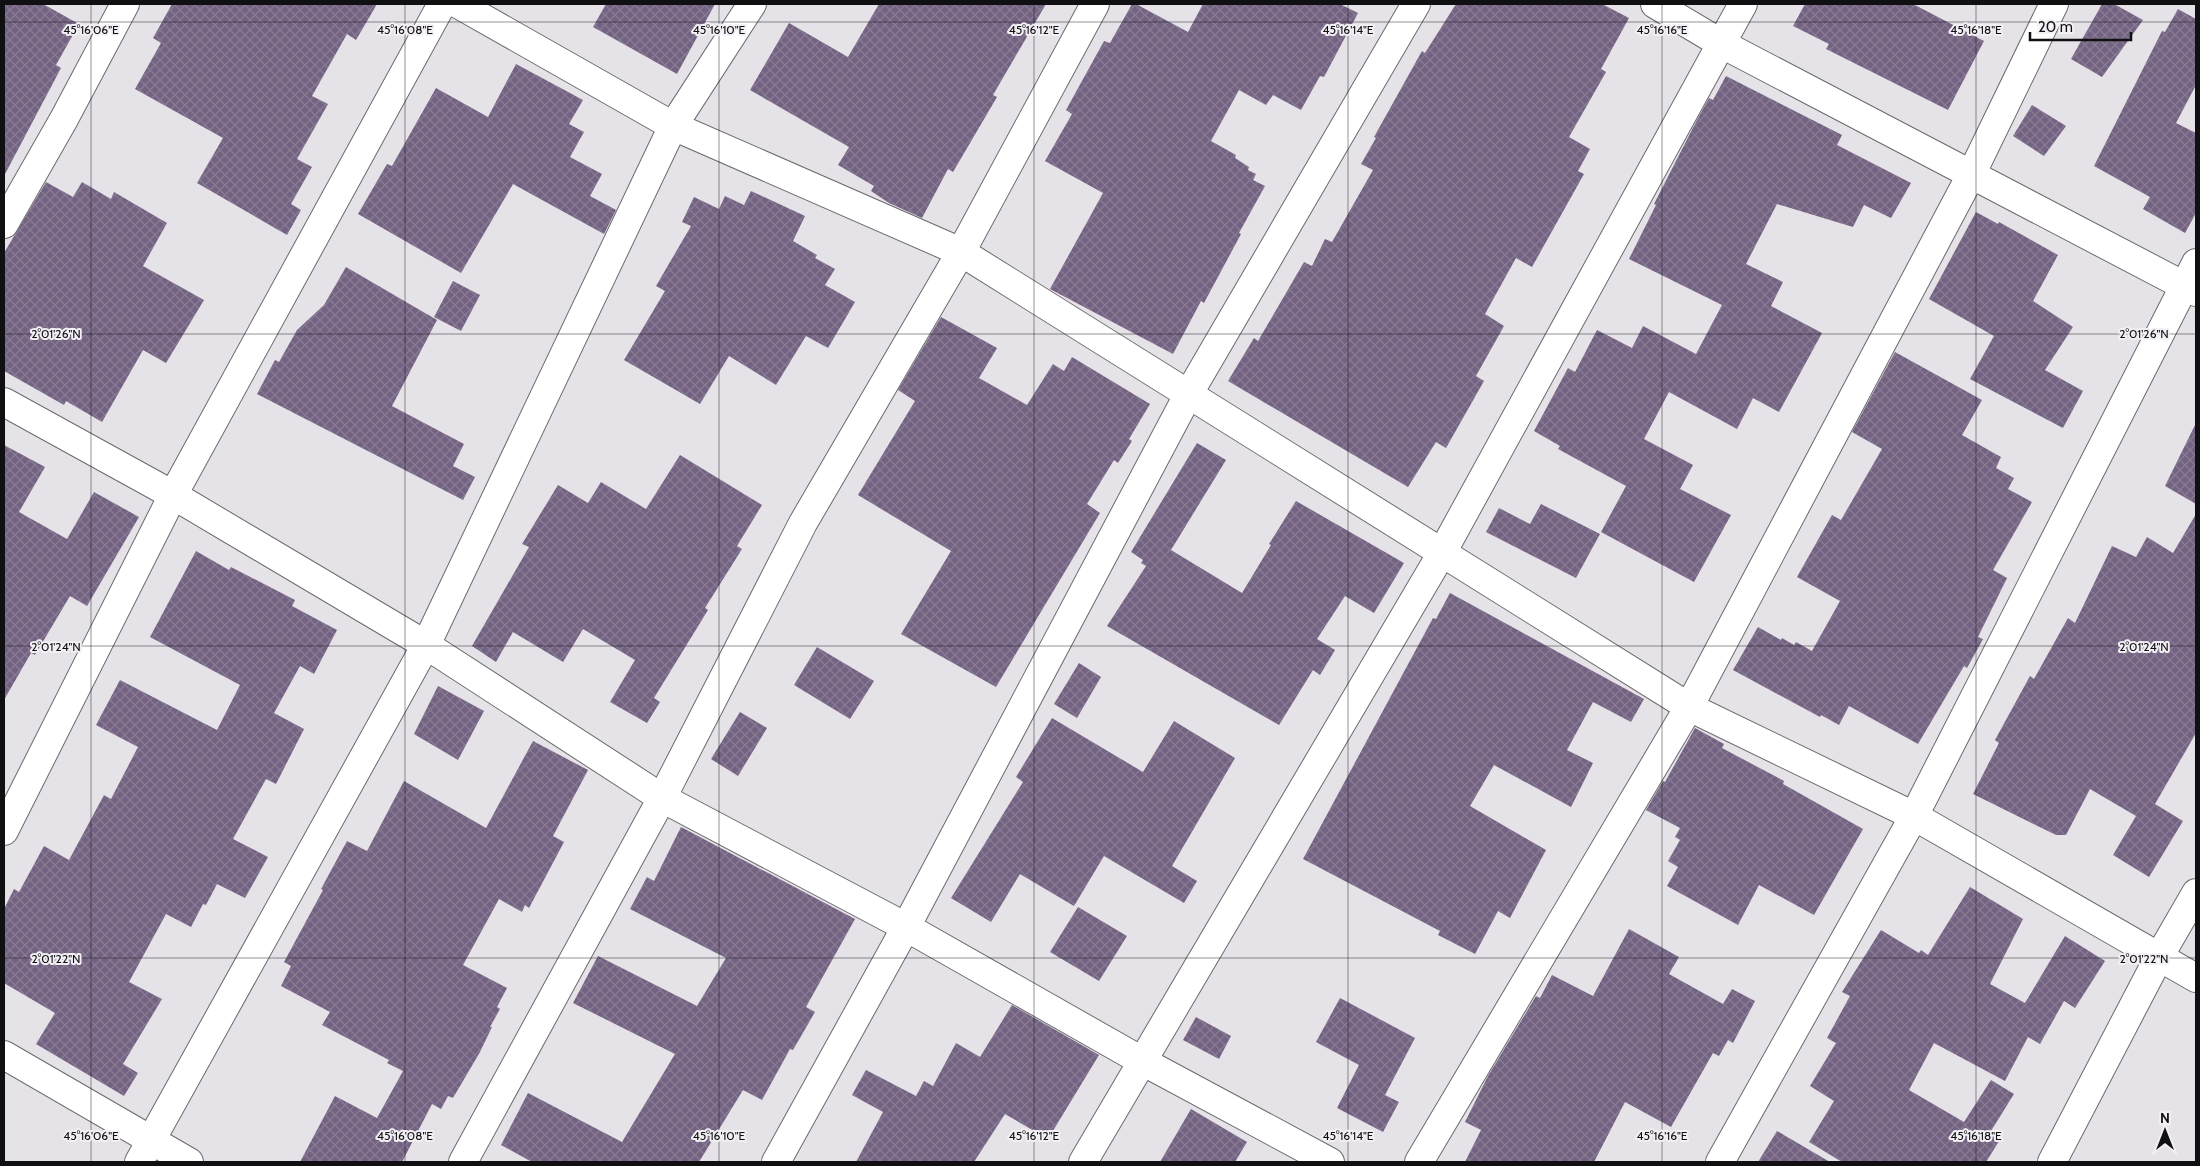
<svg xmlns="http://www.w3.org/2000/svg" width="2200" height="1166" font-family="Cabin,sans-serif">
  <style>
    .building { fill: url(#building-cross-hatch) }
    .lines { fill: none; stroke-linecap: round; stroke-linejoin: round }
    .minor-casing { stroke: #6c6a6e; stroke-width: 30 }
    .minor { stroke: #fff; stroke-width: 28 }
    .ticks { fill: none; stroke: #100f11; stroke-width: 1; stroke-opacity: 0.45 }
    .ticks-label { font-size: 12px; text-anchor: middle; fill: #100f11; stroke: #f2eff5; stroke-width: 4; stroke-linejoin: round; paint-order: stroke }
  </style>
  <defs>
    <pattern id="building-cross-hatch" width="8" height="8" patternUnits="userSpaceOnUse" patternTransform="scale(1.25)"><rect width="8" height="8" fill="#746283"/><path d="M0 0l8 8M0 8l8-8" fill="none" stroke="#887c93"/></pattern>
  </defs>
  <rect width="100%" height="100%" fill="#e5e2e8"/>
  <g class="building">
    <path d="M4,4H43L79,24L56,65L61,68L4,176Z"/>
    <path d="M172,4H377L356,40L347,34L312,96L328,104L297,159L312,167L291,204L301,210L287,235L197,183L223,138L135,89L161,43L153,38Z"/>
    <path d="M606,4H715L677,74L593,27Z"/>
    <path d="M879,4H1046L993,95L997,97L953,172L948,169L922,218L889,203L871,191L874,186L838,165L849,147L750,90L789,23L848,57Z"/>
    <path d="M1132,4H1136L1188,32L1203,4H1340L1358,13L1324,77L1320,76L1301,110L1273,95L1266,105L1239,90L1211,141L1236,155L1235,158L1249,167L1248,170L1256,174L1253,180L1265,186L1239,233L1241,234L1204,303L1201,301L1173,354L1050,289L1103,193L1045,161L1072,114L1066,110L1104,41L1110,43Z"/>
    <path d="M1456,4H1602L1629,18L1601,69L1606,72L1569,137L1590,149L1578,171L1584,174L1532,267L1516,258L1485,314L1504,326L1476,376L1484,381L1446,448L1436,442L1408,487L1228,381L1254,338L1258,341L1304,262L1312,266L1325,239L1332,242L1373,170L1361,164L1376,138L1374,137L1422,51L1425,53Z"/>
    <path d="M1805,4H1913L1984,41L1948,110L1826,49L1829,44L1793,26Z"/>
    <path d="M2102,4H2114L2143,20L2102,77L2071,59Z"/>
    <path d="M2178,9L2196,19V85L2176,123L2196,133V213L2185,233L2143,209L2150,197L2094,166L2162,31L2165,32Z"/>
    <path d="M516,64L583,100L569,124L584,132L570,157L602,174L590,196L616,210L604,234L513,184L461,273L358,214L387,164L392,166L436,88L488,117Z"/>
    <path d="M1726,76L1842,135L1837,145L1911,183L1891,218L1864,205L1853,227L1777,204L1746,264L1783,282L1771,306L1822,333L1779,412L1753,398L1737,429L1669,392L1644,439L1693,465L1680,489L1731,515L1694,582L1601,532L1626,486L1558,449L1560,446L1534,431L1568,368L1575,372L1597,330L1632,348L1643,326L1696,354L1722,305L1629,259L1656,205L1654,204L1698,118L1709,98L1713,100Z"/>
    <path d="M2032,105L2066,126L2044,156L2013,136Z"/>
    <path d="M46,182L73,197L82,182L111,199L114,192L167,223L143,266L204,300L166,363L143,350L102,422L66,401L64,405L4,371V253Z"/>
    <path d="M751,191L805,216L793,241L817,255L815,258L835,269L825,285L855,302L828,348L806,336L776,385L729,356L700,404L624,360L665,291L656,286L691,226L682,222L694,197L719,209L725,196L744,205Z"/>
    <path d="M1976,212L1998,224L1999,222L2058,255L2033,301L2073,327L2045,370L2083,391L2063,428L1970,379L1994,336L1929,299Z"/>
    <path d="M346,267L437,320L392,406L464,444L453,466L475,477L463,500L257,394L275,360L279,362L297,330L324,305Z"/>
    <path d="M453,281L480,295L461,331L434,317Z"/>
    <path d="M941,317L997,348L979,378L1027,405L1053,364L1064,371L1072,357L1150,404L1129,439L1132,441L1118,463L1114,460L1087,504L1100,513L996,687L901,634L951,551L858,495L915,401L898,390Z"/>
    <path d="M1895,352L1982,400L1962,435L2001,457L1996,468L2014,478L2008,489L2032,502L1993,570L2007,578L1978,637L1983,639L1967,668L1964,666L1918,744L1849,706L1839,725L1821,715L1820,717L1733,670L1758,627L1781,640L1782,638L1794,645L1796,642L1812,651L1840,601L1797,577L1832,515L1841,520L1882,449L1852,432Z"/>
    <path d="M2196,423V504L2165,486Z"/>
    <path d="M1197,443L1226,460L1171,550L1242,593L1271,545L1269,544L1296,501L1404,563L1374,613L1345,596L1317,639L1335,650L1320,675L1313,670L1279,725L1107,626L1146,566L1141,563L1143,560L1131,552Z"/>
    <path d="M4,445L45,467L19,512L67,539L94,492L139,517L87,606L70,596L35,655L31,653L4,700Z"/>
    <path d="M680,455L762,505L737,546L742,549L705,608L708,610L654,698L660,702L647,723L610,702L635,660L583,629L563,662L513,632L496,662L472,646L529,547L522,544L558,485L588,503L601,482L646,509Z"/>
    <path d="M1541,504L1600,534L1576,578L1486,532L1499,508L1530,524Z"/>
    <path d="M2196,514V733L2155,804L2183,821L2149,877L2113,855L2136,816L2090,789L2066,835H2056L1973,794L1999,743L1995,740L2030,676L2034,679L2068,618L2075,623L2112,546L2136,557L2147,537L2173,553Z"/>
    <path d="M196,551L229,570L231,567L295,600L292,606L337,630L314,674L300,666L274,713L304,729L276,784L266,779L233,839L268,857L245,898L217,884L206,905L203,904L191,927L166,914L129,982L162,999L123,1064L138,1073L124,1096L36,1044L55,1013L4,983V909L14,889L19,892L44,846L69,860L104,795L111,799L138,747L96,725L120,680L217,730L240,685L150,637Z"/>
    <path d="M1450,593L1644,699L1631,722L1593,702L1567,750L1593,763L1571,807L1494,765L1470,806L1546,850L1510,918L1498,911L1475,954L1438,935L1440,931L1303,859L1433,618L1436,619Z"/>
    <path d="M817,647L874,681L850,719L794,685Z"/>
    <path d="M1079,663L1101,677L1077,718L1054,704Z"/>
    <path d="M438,686L484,711L458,760L414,734Z"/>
    <path d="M740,712L767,728L738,776L711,759Z"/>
    <path d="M1052,718L1143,772L1174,721L1235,758L1172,866L1197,881L1184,903L1104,856L1074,906L1020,874L991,922L951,898L1023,782L1016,777Z"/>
    <path d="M1695,728L1724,744L1722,748L1784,781L1783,784L1863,829L1814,915L1759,885L1738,925L1667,886L1678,867L1668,861L1680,840L1675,837L1680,828L1646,810L1663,781L1665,782Z"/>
    <path d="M533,741L588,770L553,836L564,842L529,908L525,905L522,912L499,899L463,965L507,988L497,1007L500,1009L490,1027H492L480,1052L453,1098L448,1096L441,1109L432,1104L402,1162H300L335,1096L377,1118L403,1071L387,1063L389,1060L322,1025L330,1012L281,986L291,966L284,962L323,890L321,889L347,841L367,851L404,781L486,828Z"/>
    <path d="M681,827L855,919L806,1007L815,1012L793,1050L790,1049L762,1100L743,1090L699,1162H532L501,1145L528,1093L622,1142L675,1054L573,1003L598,956L697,1006L726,958L630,909L647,877L654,881Z"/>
    <path d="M1970,887L2023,919L1990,984L2025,1003L2065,936L2105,961L2075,1008L2064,1001L2040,1044L2028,1037L2005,1081L1934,1043L1909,1090L1964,1122L1991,1080L2014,1094L1991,1131L2001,1138L1986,1162H1842L1809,1142L1834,1101L1810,1086L1836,1043L1827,1038L1850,996L1842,992L1881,930L1919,953L1921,950L1928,955Z"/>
    <path d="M1078,907L1127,936L1099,981L1050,952Z"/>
    <path d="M1629,929L1679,957L1669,974L1723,1004L1732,989L1755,1001L1733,1043L1728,1040L1719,1056L1713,1053L1671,1127L1625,1102L1594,1162H1465L1481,1130L1465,1122L1488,1076L1536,996L1540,998L1552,975L1593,996Z"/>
    <path d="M1340,998L1415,1038L1385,1095L1399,1102L1383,1132L1337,1108L1359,1065L1316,1042Z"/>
    <path d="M1012,1005L1099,1055L1048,1139L1005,1114L974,1162H856L883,1112L852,1095L866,1070L916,1096L924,1081L933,1086L956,1043L980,1057Z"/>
    <path d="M1196,1017L1231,1036L1219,1059L1183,1040Z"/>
    <path d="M1191,1109L1247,1142L1235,1162H1160Z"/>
    <path d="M1777,1131L1830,1162H1758Z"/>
  </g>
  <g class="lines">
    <defs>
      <g id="minor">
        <path d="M458,4L673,126L961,252L1689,707L1914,816L2196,978"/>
        <path d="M1655,4L1722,44L2196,292"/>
        <path d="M4,224L64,119L125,4"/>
        <path d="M4,402L173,495L426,645L662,798L906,927L1142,1061L1330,1162"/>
        <path d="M4,831L173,495L442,4"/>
        <path d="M4,1055L189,1162"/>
        <path d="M139,1162L426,645L673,126L752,4"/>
        <path d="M463,1162L662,798L803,523L961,252L1095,4"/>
        <path d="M776,1162L906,927L1188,395L1416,4"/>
        <path d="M1083,1162L1443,551L1743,4"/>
        <path d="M1419,1162L1689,707L1972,173L2054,4"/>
        <path d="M1720,1162L1914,816L2196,263"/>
        <path d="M2052,1162L2159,957L2196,893"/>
      </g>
    </defs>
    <use href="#minor" class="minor-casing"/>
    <use href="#minor" class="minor"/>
  </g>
  <path class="ticks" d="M91,4V1162M405,4V1162M719,4V1162M1034,4V1162M1348,4V1162M1662,4V1162M1976,4V1162M4,22H2196M4,334H2196M4,646H2196M4,958H2196"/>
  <g class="ticks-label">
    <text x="91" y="34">45°16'06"E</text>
    <text x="405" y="34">45°16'08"E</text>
    <text x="719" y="34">45°16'10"E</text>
    <text x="1034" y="34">45°16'12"E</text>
    <text x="1348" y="34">45°16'14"E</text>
    <text x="1662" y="34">45°16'16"E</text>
    <text x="1976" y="34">45°16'18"E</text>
    <text x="56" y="338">2°01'26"N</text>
    <text x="2144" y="338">2°01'26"N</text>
    <text x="56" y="651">2°01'24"N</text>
    <text x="2144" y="651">2°01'24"N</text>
    <text x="56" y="963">2°01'22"N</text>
    <text x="2144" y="963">2°01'22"N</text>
    <text x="91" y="1140">45°16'06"E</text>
    <text x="405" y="1140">45°16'08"E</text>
    <text x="719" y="1140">45°16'10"E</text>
    <text x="1034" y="1140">45°16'12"E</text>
    <text x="1348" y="1140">45°16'14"E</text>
    <text x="1662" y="1140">45°16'16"E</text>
    <text x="1976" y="1140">45°16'18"E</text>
  </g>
  <rect width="2200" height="1166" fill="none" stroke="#100f11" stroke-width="10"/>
  <g transform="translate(2165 1131)" stroke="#f2eff5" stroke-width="4" paint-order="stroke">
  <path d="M0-4L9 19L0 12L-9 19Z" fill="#100f11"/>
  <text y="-8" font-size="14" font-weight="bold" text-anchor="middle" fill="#100f11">N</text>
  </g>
  <path d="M2030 32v8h101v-8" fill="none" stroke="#100f11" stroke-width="2.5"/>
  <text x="2038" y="32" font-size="15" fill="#100f11" stroke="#f2eff5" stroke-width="4" paint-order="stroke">20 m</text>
</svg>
